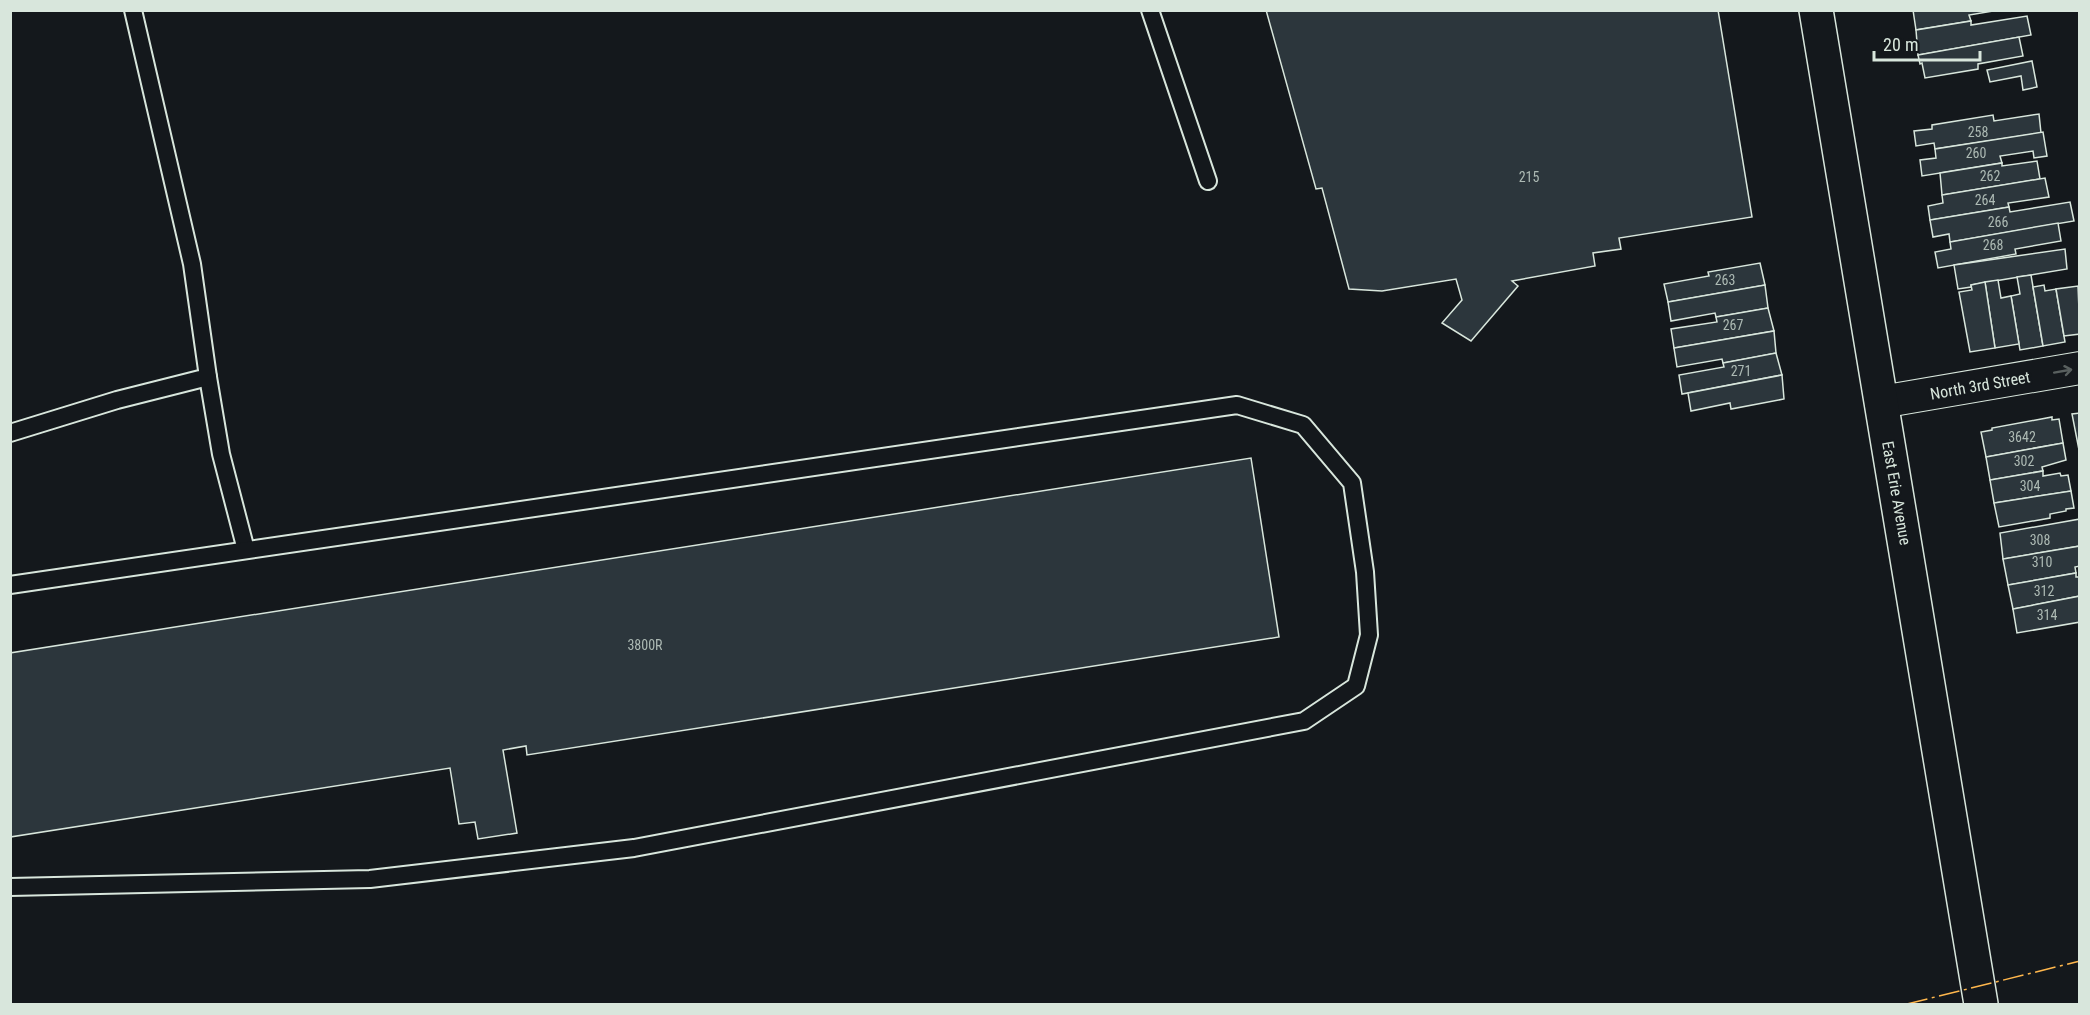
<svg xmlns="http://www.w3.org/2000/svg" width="2090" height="1015" font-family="'Roboto Condensed',sans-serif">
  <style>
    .building { fill: #2c363c; stroke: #d8e6dc; stroke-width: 1.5 }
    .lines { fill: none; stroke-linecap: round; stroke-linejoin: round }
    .lane-casing { stroke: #d8e6dc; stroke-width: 20 }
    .street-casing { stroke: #d8e6dc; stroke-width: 34 }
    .secondary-casing { stroke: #d8e6dc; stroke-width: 36 }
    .lane { stroke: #14181c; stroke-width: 16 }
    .street { stroke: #14181c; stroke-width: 32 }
    .secondary { stroke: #14181c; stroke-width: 33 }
    .power { stroke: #ffb74d; stroke-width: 1.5; stroke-dasharray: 21 4.5 3 4.5; stroke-linecap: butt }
    .oneway { stroke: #59605f }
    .labels { text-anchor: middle; stroke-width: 4.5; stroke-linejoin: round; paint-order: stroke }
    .number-label { font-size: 14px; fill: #adbab4 }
    .street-label { font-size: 16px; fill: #d8e6dc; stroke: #14181c }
  </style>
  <rect width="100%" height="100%" fill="#14181c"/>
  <g class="building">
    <path d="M1266,10H1718L1752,217L1619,238L1621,249L1593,253L1595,266L1512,281L1518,286L1471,341L1442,323L1462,300L1456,279L1382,291L1349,289L1322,188L1316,189Z"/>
    <path d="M1913,10H1999L1969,15L1971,21L1916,30Z"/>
    <path d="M2027,16L2031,35L1918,55L1916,30L1971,21V25Z"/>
    <path d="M2019,37L2023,56L1978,64V69L1925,78L1922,63L1920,64L1918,55Z"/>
    <path d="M2032,61L2037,87L2023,90L2021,76L1990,82L1987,70Z"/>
    <path d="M2039,114L2041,133L1935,149L1934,143L1916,146L1914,131L1932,129V125L1993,115L1994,121Z"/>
    <path d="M2043,132L2047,156L2034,158L2033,151L2000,156L2002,163L1922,176L1920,160L1936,158L1935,149Z"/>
    <path d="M2037,161L2040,179L1942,195L1940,173L2002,163V166Z"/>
    <path d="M2045,178L2049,197L2008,203L2009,207L1930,220L1928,206L1943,203L1942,195Z"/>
    <path d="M2070,202L2074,221L1950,242L1949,234L1933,237L1930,220L2009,207L2010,212Z"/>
    <path d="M2058,223L2061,241L2015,249L2016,254L1938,268L1935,252L1951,249L1950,242Z"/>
    <path d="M2065,249L2067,269L1971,285V287L1958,289L1954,265Z"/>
    <path d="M1760,263L1765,285L1668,302L1664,284L1709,276L1708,272Z"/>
    <path d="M2031,275L2043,346L2020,350L2011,296L2020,294L2017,277Z"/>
    <path d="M1998,280L2001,298L2011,296L2019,344L1995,348L1985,282Z"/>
    <path d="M1985,282L1995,348L1970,352L1959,292L1972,290L1971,285Z"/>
    <path d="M1765,285L1768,308L1716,317L1715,313L1671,321L1668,302Z"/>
    <path d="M2044,285L2045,291L2056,289L2065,342L2043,346L2033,287Z"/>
    <path d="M2078,286L2080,334L2064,336L2056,289Z"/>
    <path d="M1768,308L1774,331L1674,348L1671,329L1717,322L1716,317Z"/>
    <path d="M1774,331L1776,353L1723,363L1722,359L1677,367L1674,348Z"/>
    <path d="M1776,353L1782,375L1682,394L1679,375L1724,367L1723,363Z"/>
    <path d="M1782,375L1784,399L1731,409L1730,403L1691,411L1688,393Z"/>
    <path d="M2080,413V455L2072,414Z"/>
    <path d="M2052,417V420L2059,419L2063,443L1986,457L1981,432L1992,430V428Z"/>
    <path d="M2063,443L2066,460L2042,467L2043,471L1990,480L1986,457Z"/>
    <path d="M1251,458L1279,637L527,755L526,746L503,750L517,833L478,839L475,822L459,824L450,768L10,837V653Z"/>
    <path d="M2043,471V476L2060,473L2061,476L2068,475L2071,491L1994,503L1990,480Z"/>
    <path d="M2071,491L2074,508L2066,509V511L2050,514V518L1999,527L1994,503Z"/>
    <path d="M2080,519V546L2003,559L2000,533Z"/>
    <path d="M2080,546V566L2075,567L2076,573L2008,585L2003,559Z"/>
    <path d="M2076,573V577H2080V596L2013,609L2008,585Z"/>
    <path d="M2080,596V622L2017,633L2013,609Z"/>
  </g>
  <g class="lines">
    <defs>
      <g id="lane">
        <path d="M1150,10L1208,181"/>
        <path d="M208,377L221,454L246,550"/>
        <path d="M10,433L117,400L208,377L192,264L133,10"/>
        <path d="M10,585L1237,405L1303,425L1352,483L1365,572L1369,635L1356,686L1304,721L634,848L370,879L10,887"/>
      </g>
      <path id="street" d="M1881,402L2080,368"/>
      <path id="secondary" d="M1816,10L1981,1004"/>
    </defs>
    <use href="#lane" class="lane-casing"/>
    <use href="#street" class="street-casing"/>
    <use href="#secondary" class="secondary-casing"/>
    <use href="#lane" class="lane"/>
    <use href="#street" class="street"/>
    <use href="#secondary" class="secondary"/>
    <path class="power" d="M1907,1004L2080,961"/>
  </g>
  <defs><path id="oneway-shaft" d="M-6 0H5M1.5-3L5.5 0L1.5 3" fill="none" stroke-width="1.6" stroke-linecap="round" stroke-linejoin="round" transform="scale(1.5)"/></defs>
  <use class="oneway" href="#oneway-shaft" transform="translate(2063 371) rotate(-10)"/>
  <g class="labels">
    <g class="number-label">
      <text x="1978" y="137">258</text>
      <text x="1976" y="158">260</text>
      <text x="1990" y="181">262</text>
      <text x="1529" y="182">215</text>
      <text x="1985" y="205">264</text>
      <text x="1998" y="227">266</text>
      <text x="1993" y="250">268</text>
      <text x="1725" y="285">263</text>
      <text x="1733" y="330">267</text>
      <text x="1741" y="376">271</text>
      <text x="2022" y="442">3642</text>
      <text x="2024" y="466">302</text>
      <text x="2030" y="491">304</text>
      <text x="2040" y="545">308</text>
      <text x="2042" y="567">310</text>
      <text x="2044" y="596">312</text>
      <text x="2047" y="620">314</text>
      <text x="645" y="650">3800R</text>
    </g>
    <g class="street-label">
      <text transform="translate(1980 385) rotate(-10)" y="6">North 3rd Street</text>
      <text transform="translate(1897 493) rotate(80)" y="6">East Erie Avenue</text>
    </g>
  </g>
  <rect width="2090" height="1015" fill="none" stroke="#d8e6dc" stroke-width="24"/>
  <path d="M1874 51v9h106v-9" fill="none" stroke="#d8e6dc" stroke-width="3"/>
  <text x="1883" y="51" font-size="18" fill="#d8e6dc" stroke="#14181c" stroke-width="4.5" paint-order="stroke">20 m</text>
</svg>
